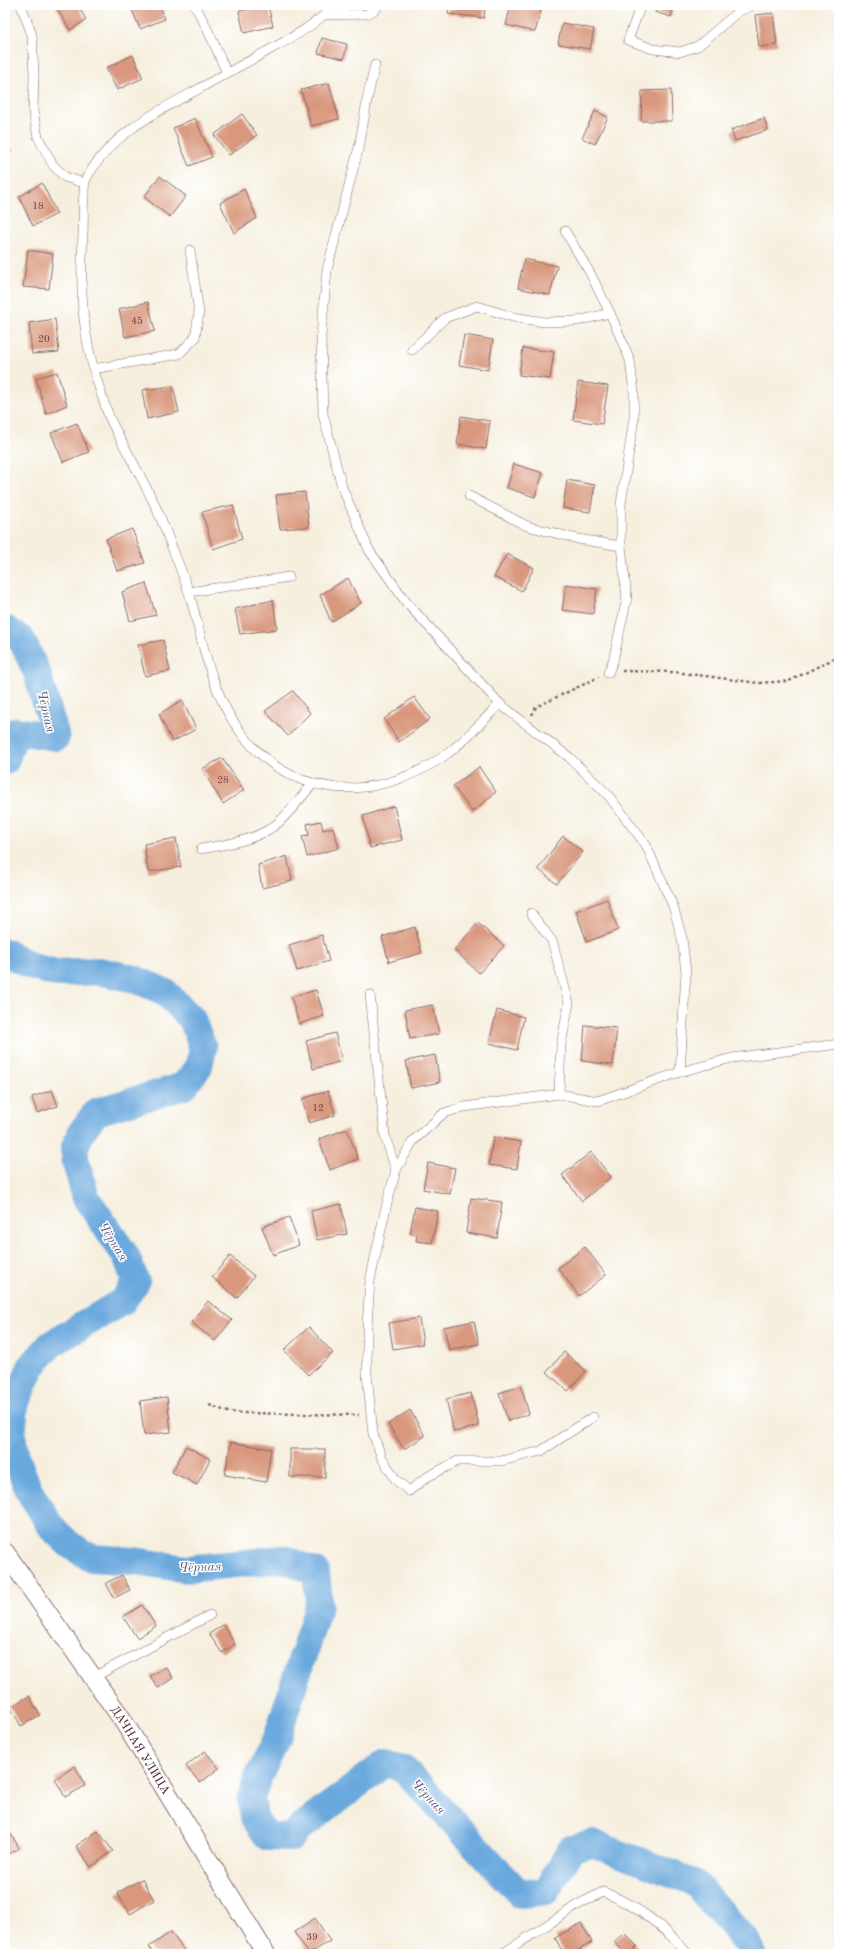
<svg xmlns="http://www.w3.org/2000/svg" width="844" height="1959" font-family="'Old Standard TT',serif">
  <style>
    .lines { fill: none; stroke-linecap: round; stroke-linejoin: round }
    .river { stroke: #6ba9dd; stroke-width: 28 }
    .building { fill: #d9977d }
    .service-casing { stroke: #86686a; stroke-width: 10 }
    .minor-casing { stroke: #86686a; stroke-width: 20 }
    .path { stroke: #86686a; stroke-width: 2.5; stroke-dasharray: 3 3; stroke-linecap: butt }
    .service { stroke: #fff; stroke-width: 9 }
    .minor { stroke: #fff; stroke-width: 18 }
    .labels { text-anchor: middle; stroke-width: 3; stroke-linejoin: round; paint-order: stroke }
    .number-label { font-size: 10px; fill: #6e3d40 }
    .street-label { font-size: 12px; fill: #4a1f2b; stroke: #fff }
    .water-label { font-size: 13px; font-style: italic; fill: #575672; stroke: #fff }
  </style>
  <rect width="100%" height="100%" fill="#fff"/>
  <filter id="ink" filterUnits="userSpaceOnUse"><feTurbulence type="fractalNoise" baseFrequency=".025" numOctaves="2"/><feDisplacementMap in="SourceGraphic" scale="8" xChannelSelector="R" yChannelSelector="G"/><feConvolveMatrix kernelMatrix="1 2 1 2 8 2 1 2 1" color-interpolation-filters="sRGB"/></filter>
  <filter id="wash" filterUnits="userSpaceOnUse"><feTurbulence type="fractalNoise" baseFrequency=".012" numOctaves="4" result="noise"/><feDisplacementMap in="SourceGraphic" scale="16" xChannelSelector="R" yChannelSelector="G"/><feGaussianBlur stdDeviation="0.9" result="paint"/><feColorMatrix in="noise" values="0 0 0 0 0 0 0 0 0 0 0 0 0 0 0 0 0 1.4 0 .05"/><feComposite in="paint" operator="in"/></filter>
  <g filter="url(#wash)">
    <rect width="100%" height="100%" fill="#f6efde"/>
    <g class="lines">
      <g class="river">
        <path d="M5,629L22,640L37,673L56,737L16,731L5,761"/>
        <path d="M5,952L33,967L57,973L99,971L135,979L165,992L192,1019L203,1048L199,1066L184,1086L96,1112L82,1131L74,1149L76,1163L86,1198L126,1256L136,1282L123,1301L50,1345L31,1367L15,1404L12,1435L16,1457L29,1491L53,1529L70,1545L91,1558L135,1561L187,1569L284,1559L316,1572L319,1604L277,1738L258,1777L251,1798L254,1818L268,1837L291,1838L301,1827L386,1763L403,1768L520,1894L546,1891L572,1848L592,1843L694,1882L749,1945L753,1954"/>
      </g>
    </g>
    <g id="blocks">
      <g class="building">
        <path d="M59,5H78L86,20L70,30L56,7Z"/>
        <path d="M130,5H160L165,19L140,29Z"/>
        <path d="M268,5L273,26L244,33L239,11Z"/>
        <path d="M449,5H485L484,18L448,14Z"/>
        <path d="M511,5H523L541,10L535,32L506,25Z"/>
        <path d="M657,5H674L671,17L655,12Z"/>
        <path d="M773,13L777,45L759,47L755,15Z"/>
        <path d="M562,23L594,29L590,49L558,44Z"/>
        <path d="M322,38L347,44L344,59L318,53Z"/>
        <path d="M133,55L143,78L117,90L106,68Z"/>
        <path d="M329,83L339,119L311,126L301,90Z"/>
        <path d="M671,90L672,121H641L642,91Z"/>
        <path d="M595,111L608,117L595,144L582,138Z"/>
        <path d="M242,114L257,135L229,155L214,135Z"/>
        <path d="M195,118L212,157L189,166L173,128Z"/>
        <path d="M764,118L768,130L735,141L731,130Z"/>
        <path d="M5,137L11,152L5,155Z"/>
        <path d="M160,176L186,196L170,217L144,197Z"/>
        <path d="M42,183L57,214L33,226L19,197Z"/>
        <path d="M244,189L257,218L234,233L220,203Z"/>
        <path d="M28,250L53,254L49,289L23,287Z"/>
        <path d="M524,259L557,266L550,295L518,288Z"/>
        <path d="M148,302L155,331L125,337L119,309Z"/>
        <path d="M55,319L59,352L32,354L29,323Z"/>
        <path d="M464,335L493,340L488,370L459,365Z"/>
        <path d="M523,348L554,352L550,379L519,375Z"/>
        <path d="M57,372L67,405L46,414L36,378Z"/>
        <path d="M578,382L608,386L602,424L573,420Z"/>
        <path d="M173,386L179,412L147,419L142,390Z"/>
        <path d="M461,416L490,421L486,449L457,444Z"/>
        <path d="M77,423L89,452L63,462L51,433Z"/>
        <path d="M514,464L543,473L535,497L507,488Z"/>
        <path d="M567,480L595,485L590,512L563,508Z"/>
        <path d="M305,492L309,527L280,529L276,495Z"/>
        <path d="M233,505L242,539L213,549L202,512Z"/>
        <path d="M132,529L145,563L117,571L106,539Z"/>
        <path d="M507,554L534,568L522,591L494,577Z"/>
        <path d="M348,578L361,603L331,622L320,595Z"/>
        <path d="M146,583L156,615L130,621L122,592Z"/>
        <path d="M566,584L597,589L593,614L562,610Z"/>
        <path d="M273,600L277,629L240,634L235,609Z"/>
        <path d="M163,640L170,671L145,676L138,645Z"/>
        <path d="M293,691L310,713L288,736L265,711Z"/>
        <path d="M414,697L430,719L399,742L384,719Z"/>
        <path d="M182,700L196,729L172,742L159,714Z"/>
        <path d="M222,758L244,790L223,804L202,769Z"/>
        <path d="M479,767L496,792L472,812L453,786Z"/>
        <path d="M394,806L402,840L370,848L363,816Z"/>
        <path d="M321,821L323,830L333,827L339,848L307,857L302,836L309,835L307,824Z"/>
        <path d="M563,836L583,852L557,884L538,869Z"/>
        <path d="M176,838L181,867L148,872L144,844Z"/>
        <path d="M287,856L292,881L262,888L258,865Z"/>
        <path d="M607,899L618,930L587,942L576,911Z"/>
        <path d="M478,923L504,946L479,973L454,950Z"/>
        <path d="M415,927L422,953L389,962L382,937Z"/>
        <path d="M322,935L329,961L297,971L289,945Z"/>
        <path d="M316,990L324,1016L299,1024L291,997Z"/>
        <path d="M433,1005L439,1034L410,1039L405,1010Z"/>
        <path d="M497,1010L524,1017L517,1050L489,1043Z"/>
        <path d="M585,1025L617,1028L613,1065L582,1061Z"/>
        <path d="M335,1033L342,1061L313,1069L306,1041Z"/>
        <path d="M435,1055L440,1082L411,1088L406,1061Z"/>
        <path d="M52,1090L58,1106L37,1113L32,1097Z"/>
        <path d="M328,1091L335,1115L309,1123L302,1099Z"/>
        <path d="M347,1129L358,1159L330,1170L319,1139Z"/>
        <path d="M493,1137L521,1142L517,1169L489,1165Z"/>
        <path d="M591,1152L611,1177L582,1201L562,1175Z"/>
        <path d="M428,1163L455,1168L450,1194L423,1189Z"/>
        <path d="M471,1198L502,1202L497,1238L466,1233Z"/>
        <path d="M341,1204L347,1234L317,1240L311,1211Z"/>
        <path d="M415,1207L438,1211L432,1243L416,1241L417,1235L410,1233Z"/>
        <path d="M289,1217L299,1245L273,1255L262,1227Z"/>
        <path d="M585,1247L606,1275L579,1296L558,1268Z"/>
        <path d="M230,1256L254,1276L237,1298L212,1277Z"/>
        <path d="M208,1301L232,1320L215,1341L191,1322Z"/>
        <path d="M419,1318L423,1344L393,1349L389,1323Z"/>
        <path d="M474,1321L479,1344L449,1350L444,1327Z"/>
        <path d="M309,1327L333,1353L308,1375L284,1350Z"/>
        <path d="M564,1352L586,1371L568,1391L547,1372Z"/>
        <path d="M521,1386L529,1414L508,1421L499,1393Z"/>
        <path d="M471,1393L479,1426L454,1432L446,1399Z"/>
        <path d="M167,1397L171,1432L144,1435L140,1401Z"/>
        <path d="M410,1410L425,1436L404,1449L388,1424Z"/>
        <path d="M231,1442L271,1449L266,1482L225,1475Z"/>
        <path d="M186,1446L210,1459L197,1485L172,1472Z"/>
        <rect x="290" y="1449" width="35" height="28"/>
        <path d="M122,1575L130,1590L114,1598L106,1583Z"/>
        <path d="M142,1605L156,1626L137,1638L123,1617Z"/>
        <path d="M223,1625L235,1644L222,1653L209,1634Z"/>
        <path d="M166,1667L173,1678L158,1688L150,1676Z"/>
        <path d="M29,1696L40,1715L21,1726L10,1707Z"/>
        <path d="M205,1751L219,1768L200,1783L186,1766Z"/>
        <path d="M75,1766L85,1786L65,1797L55,1779Z"/>
        <path d="M7,1827L19,1848L5,1856V1829Z"/>
        <path d="M98,1831L113,1851L91,1867L76,1846Z"/>
        <path d="M142,1879L154,1900L130,1914L117,1893Z"/>
        <path d="M315,1918L330,1941L309,1954L294,1932Z"/>
        <path d="M581,1923L592,1942L572,1954H564L555,1938Z"/>
        <path d="M171,1932L186,1954H153L149,1947Z"/>
        <path d="M624,1933L637,1946L629,1954H626L614,1942Z"/>
      </g>
    </g>
  </g>
  <g filter="url(#ink)">
    <use href="#blocks" fill-opacity="0" stroke="#86686a" stroke-width="1"/>
    <g class="lines">
      <defs>
        <g id="service">
          <path d="M21,5L32,35L34,75L33,111L38,137L53,165L65,177L84,183"/>
          <path d="M194,5C208,26 216,50 227,73"/>
          <path d="M334,5C317,24 293,37 271,49C246,63 221,76 197,90C154,113 110,135 86,179C82,188 84,221 83,233C80,293 81,335 101,393C104,402 107,412 111,421C129,457 151,491 165,529C173,551 183,573 190,596C202,638 209,683 233,721C283,801 374,806 447,754C466,740 483,720 500,704"/>
          <path d="M641,5L628,40L653,49L680,52L698,46L739,11L753,5"/>
          <path d="M325,15L367,14L376,9L378,5"/>
          <path d="M375,65L367,100L360,143L327,270L321,336L323,414L342,487L369,550L406,602L500,704L569,757L608,795L646,845L673,906L682,938L686,972L680,1072"/>
          <path d="M565,231L590,273L610,313L630,360L634,393V418L621,504V546L627,598L613,661L608,673"/>
          <path d="M412,350L445,318L477,306L513,317L544,322L577,321L610,313"/>
          <path d="M93,369L179,354L195,338L199,313L190,250"/>
          <path d="M469,496L527,526L578,539L621,546"/>
          <path d="M189,592L289,577"/>
          <path d="M201,849C228,844 259,840 279,822C291,811 301,797 312,785"/>
          <path d="M531,913L552,941L569,1003L561,1045L559,1094"/>
          <path d="M370,995L385,1136L396,1170"/>
          <path d="M593,1417L541,1451L501,1461H458L427,1477L409,1491L396,1480L382,1458L373,1434L367,1374V1326L370,1281L386,1207L396,1170L413,1141L444,1113L464,1107L559,1094L598,1101L680,1072L732,1058L839,1044"/>
          <path d="M92,1678L210,1615"/>
          <path d="M5,1952L6,1954"/>
          <path d="M502,1954L581,1903L603,1892C636,1905 665,1927 688,1954"/>
        </g>
        <g id="minor">
          <path id="s1" d="M5,1552L122,1719L266,1954"/>
        </g>
      </defs>
      <use href="#service" class="service-casing"/>
      <use href="#minor" class="minor-casing"/>
      <g class="path">
        <path d="M622,671L675,672L758,683L789,681L839,656"/>
        <path d="M532,715L536,707L599,677"/>
        <path d="M209,1405L228,1412L244,1413L359,1415"/>
      </g>
      <use href="#service" class="service"/>
      <use href="#minor" class="minor"/>
    </g>
  </g>
  <g class="labels">
    <g class="number-label">
      <text x="38" y="209">18</text>
      <text x="137" y="324">45</text>
      <text x="44" y="342">20</text>
      <text x="223" y="783">28</text>
      <text x="318" y="1111">12</text>
      <text x="312" y="1940">39</text>
    </g>
    <g class="street-label">
      <text dy="4" stroke="none"><textPath href="#s1" startOffset="240">ДАЧНАЯ УЛИЦА</textPath></text>
    </g>
    <g class="water-label">
      <text transform="translate(47 711) rotate(77)" y="5">Чёрная</text>
      <text transform="translate(114 1241) rotate(58)" y="5">Чёрная</text>
      <text transform="translate(200 1566) rotate(-2)" y="5">Чёрная</text>
      <text transform="translate(429 1796) rotate(47)" y="5">Чёрная</text>
    </g>
  </g>
  <rect width="844" height="1959" fill="none" stroke="#fff" stroke-width="20"/>
</svg>
